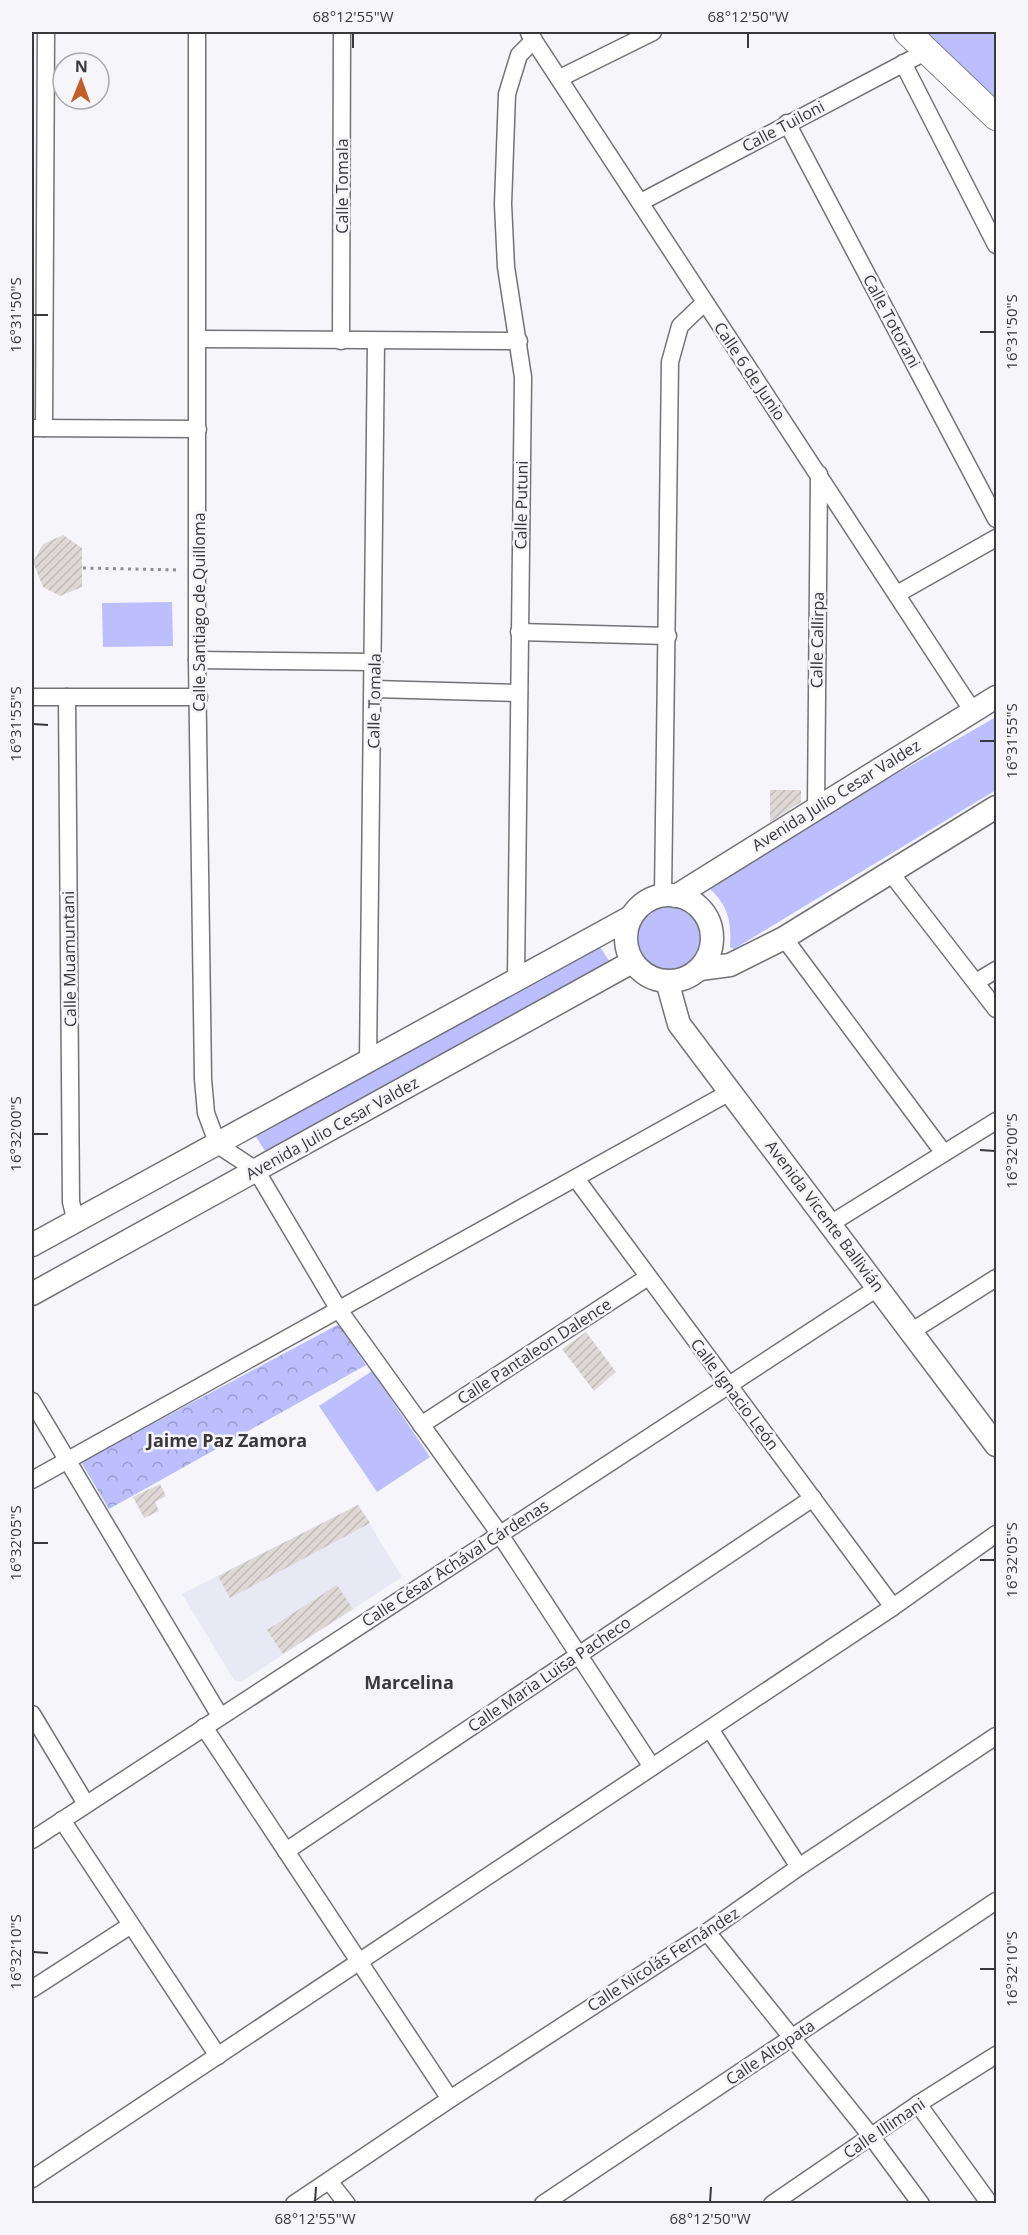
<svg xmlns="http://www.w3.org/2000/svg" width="1028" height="2235" font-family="'Open Sans',sans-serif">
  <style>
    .built { fill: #e8e9f5 }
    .green { fill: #bcbefd }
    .park { fill: url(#park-crowns) }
    .building { fill: url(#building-hatch) }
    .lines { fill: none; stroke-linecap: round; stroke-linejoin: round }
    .street-casing { stroke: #737377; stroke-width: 19 }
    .secondary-casing { stroke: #737377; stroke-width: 25 }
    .primary-casing { stroke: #737377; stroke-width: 28 }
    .path { stroke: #8e8e92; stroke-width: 3; stroke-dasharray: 3 4.5; stroke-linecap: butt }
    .street { stroke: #fff; stroke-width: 16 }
    .secondary { stroke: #fff; stroke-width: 22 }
    .primary { stroke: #fff; stroke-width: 26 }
    .ticks { fill: none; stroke: #39393b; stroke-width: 2 }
    .labels { text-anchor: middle; stroke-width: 5; stroke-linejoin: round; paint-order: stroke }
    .street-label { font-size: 16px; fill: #39393b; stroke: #f5f5fa }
    .neighbourhood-label { font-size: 18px; font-weight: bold; fill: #39393b; stroke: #f5f5fa }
    .neatline { fill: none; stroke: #39393b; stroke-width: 2 }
    .ticks-label { font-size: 15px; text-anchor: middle; fill: #39393b }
  </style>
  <defs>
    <pattern id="park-crowns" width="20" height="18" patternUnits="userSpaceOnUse" patternTransform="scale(1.5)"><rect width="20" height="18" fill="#bcbefd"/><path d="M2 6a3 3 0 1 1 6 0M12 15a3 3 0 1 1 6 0" fill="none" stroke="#9a9bce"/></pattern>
    <pattern id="building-hatch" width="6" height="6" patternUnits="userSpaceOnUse" patternTransform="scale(1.5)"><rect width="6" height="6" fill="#ded9d7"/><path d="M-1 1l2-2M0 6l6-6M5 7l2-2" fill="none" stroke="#bfbbb9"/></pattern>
  </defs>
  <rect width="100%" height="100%" fill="#f5f5fa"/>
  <path class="built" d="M358,1505L402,1577L241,1682L234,1680L182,1594Z"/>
  <g class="green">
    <path d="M924,32H996V99Z"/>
    <path d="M172,602L173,646L103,647L102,603Z"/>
    <path d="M996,717V790L734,949L730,947C732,919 727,902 704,884Z"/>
    <circle cx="669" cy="937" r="33"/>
    <path d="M598,944L612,965L267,1154L256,1137Z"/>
    <path d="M372,1371L430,1457L377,1492L319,1406Z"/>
  </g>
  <path class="park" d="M339,1324L366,1365L109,1509L81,1462Z"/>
  <g class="building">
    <path d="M63,535L82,548V587L60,596L43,587L33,562L43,544Z"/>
    <path d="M770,790H801V802L770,822Z"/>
    <path d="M586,1332L616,1372L594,1391L562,1349Z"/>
    <path d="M160,1484L166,1496L155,1502L159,1511L144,1518L133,1497Z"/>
    <path d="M358,1505L370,1523L230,1598L218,1576Z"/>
    <path d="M337,1585L353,1609L283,1654L267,1630Z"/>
  </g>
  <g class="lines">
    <defs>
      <g id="street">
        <path d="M197,32V660L203,1079L206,1113L218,1145L256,1170L339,1310L499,1533L652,1767"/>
        <path d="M529,33L972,710"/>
        <path d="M903,63L996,245"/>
        <path d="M560,78L653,32"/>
        <path d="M787,123L996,519"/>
        <path d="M641,202L927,51"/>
        <path d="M198,339L519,341"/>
        <path d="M341,341L342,32"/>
        <path d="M32,428L198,429"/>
        <path d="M44,428L46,32"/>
        <path d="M897,594L996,538"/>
        <path d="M519,632L668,636"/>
        <path d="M197,660L374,662"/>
        <path d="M374,689L519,693"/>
        <path d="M32,697H199"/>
        <path d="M67,697L71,1202L76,1222"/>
        <path d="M816,807L819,474"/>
        <path d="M890,872L996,1009"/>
        <path d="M663,896L670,362L680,326L704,303"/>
        <path d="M784,938L943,1152"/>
        <path d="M516,978L523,377L506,267L503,204L507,94L519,55L534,40"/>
        <path d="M976,982L996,970"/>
        <path d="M368,1062L376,341"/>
        <path d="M577,1180L893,1607"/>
        <path d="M830,1224L996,1121"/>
        <path d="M912,1331L996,1278"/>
        <path d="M32,1401L220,1716"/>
        <path d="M421,1425L648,1277"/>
        <path d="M32,1480L730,1092"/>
        <path d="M32,1714L86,1804"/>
        <path d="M204,1727L450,2099"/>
        <path d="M710,1729L799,1867"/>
        <path d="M62,1820L218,2056"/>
        <path d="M32,1840L879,1287"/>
        <path d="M286,1851L813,1498"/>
        <path d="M707,1932L871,2136L921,2204"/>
        <path d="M32,1989L131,1925"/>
        <path d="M918,2104L990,2204"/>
        <path d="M32,2179L893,1607L996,1534"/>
        <path d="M329,2181L347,2204"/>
        <path d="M294,2204L450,2099L707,1932L799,1867L996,1736"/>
        <path d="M543,2204L996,1901"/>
        <path d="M772,2204L918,2104L996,2055"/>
      </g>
      <g id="secondary">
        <circle cx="669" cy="938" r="43"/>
        <path d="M676,896L996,697"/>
        <path d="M700,969L730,965L784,938L996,807"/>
        <path d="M667,981L679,1024L996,1445"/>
        <path d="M32,1245L631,917"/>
        <path d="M32,1294L632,962"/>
      </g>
      <path id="primary" d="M907,32L996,117"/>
    </defs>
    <use href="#street" class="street-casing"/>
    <use href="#secondary" class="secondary-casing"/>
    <use href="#primary" class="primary-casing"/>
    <path class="path" d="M83,568L180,570"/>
    <use href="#street" class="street"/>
    <use href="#secondary" class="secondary"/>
    <use href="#primary" class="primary"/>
  </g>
  <path class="ticks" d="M353,48V33M748,48V33M33,315H48M980,332H995M33,724L48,725M980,741H995M33,1134H48M980,1150L995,1151M33,1543H48M980,1560H995M33,1952L48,1953M980,1969H995M315,2202L316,2187M710,2202L711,2187"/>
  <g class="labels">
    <g class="street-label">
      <text transform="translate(783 126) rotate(-28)" y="6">Calle Tuiloni</text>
      <text transform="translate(342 186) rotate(-90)" y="6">Calle Tomala</text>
      <text transform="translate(892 321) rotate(62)" y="6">Calle Totorani</text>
      <text transform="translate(750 371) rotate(56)" y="6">Calle 6 de Junio</text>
      <text transform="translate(521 505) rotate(-89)" y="6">Calle Putuni</text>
      <text transform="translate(199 612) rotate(-90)" y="6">Calle Santiago de Quilloma</text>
      <text transform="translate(817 640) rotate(-89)" y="6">Calle Callirpa</text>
      <text transform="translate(374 701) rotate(-89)" y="6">Calle Tomala</text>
      <text transform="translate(836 795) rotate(-32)" y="6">Avenida Julio Cesar Valdez</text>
      <text transform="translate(69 959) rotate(-91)" y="6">Calle Muamuntani</text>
      <text transform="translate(332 1128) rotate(-29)" y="6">Avenida Julio Cesar Valdez</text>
      <text transform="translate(825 1216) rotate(53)" y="6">Avenida Vicente Ballivián</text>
      <text transform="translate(534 1351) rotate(-33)" y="6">Calle Pantaleon Dalence</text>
      <text transform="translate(735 1394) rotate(53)" y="6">Calle Ignacio León</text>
      <text transform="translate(455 1563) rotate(-33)" y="6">Calle César Achával Cárdenas</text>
      <text transform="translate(549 1674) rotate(-34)" y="6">Calle Maria Luisa Pacheco</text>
      <text transform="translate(663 1959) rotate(-33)" y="6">Calle Nicolás Fernández</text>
      <text transform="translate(770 2052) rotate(-34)" y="6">Calle Altopata</text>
      <text transform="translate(884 2128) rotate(-34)" y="6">Calle Illimani</text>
    </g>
    <g class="neighbourhood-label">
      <text x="227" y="1447">Jaime Paz Zamora</text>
      <text x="409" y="1689">Marcelina</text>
    </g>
  </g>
  <rect width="1028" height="2235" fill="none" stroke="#f5f5fa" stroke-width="66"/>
  <g transform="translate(81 81) rotate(1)"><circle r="28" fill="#f5f5fa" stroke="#aaaaae" stroke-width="1.5"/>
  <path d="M0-4.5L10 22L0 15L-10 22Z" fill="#c15e25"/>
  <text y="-9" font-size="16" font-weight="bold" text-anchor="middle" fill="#39393b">N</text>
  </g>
  <rect x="33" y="33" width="962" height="2169" class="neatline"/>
  <g class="ticks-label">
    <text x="353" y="22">68°12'55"W</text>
    <text x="748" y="22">68°12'50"W</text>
    <text transform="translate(16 315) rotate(-90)" y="5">16°31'50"S</text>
    <text transform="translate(1012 332) rotate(-90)" y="5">16°31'50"S</text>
    <text transform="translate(16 724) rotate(-90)" y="5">16°31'55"S</text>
    <text transform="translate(1012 741) rotate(-90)" y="5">16°31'55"S</text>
    <text transform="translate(16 1134) rotate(-90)" y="5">16°32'00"S</text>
    <text transform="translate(1012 1151) rotate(-90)" y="5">16°32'00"S</text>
    <text transform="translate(16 1543) rotate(-90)" y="5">16°32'05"S</text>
    <text transform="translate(1012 1560) rotate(-90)" y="5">16°32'05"S</text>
    <text transform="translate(16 1952) rotate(-90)" y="5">16°32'10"S</text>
    <text transform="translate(1012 1969) rotate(-90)" y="5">16°32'10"S</text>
    <text x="315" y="2224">68°12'55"W</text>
    <text x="710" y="2224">68°12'50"W</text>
  </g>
</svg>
